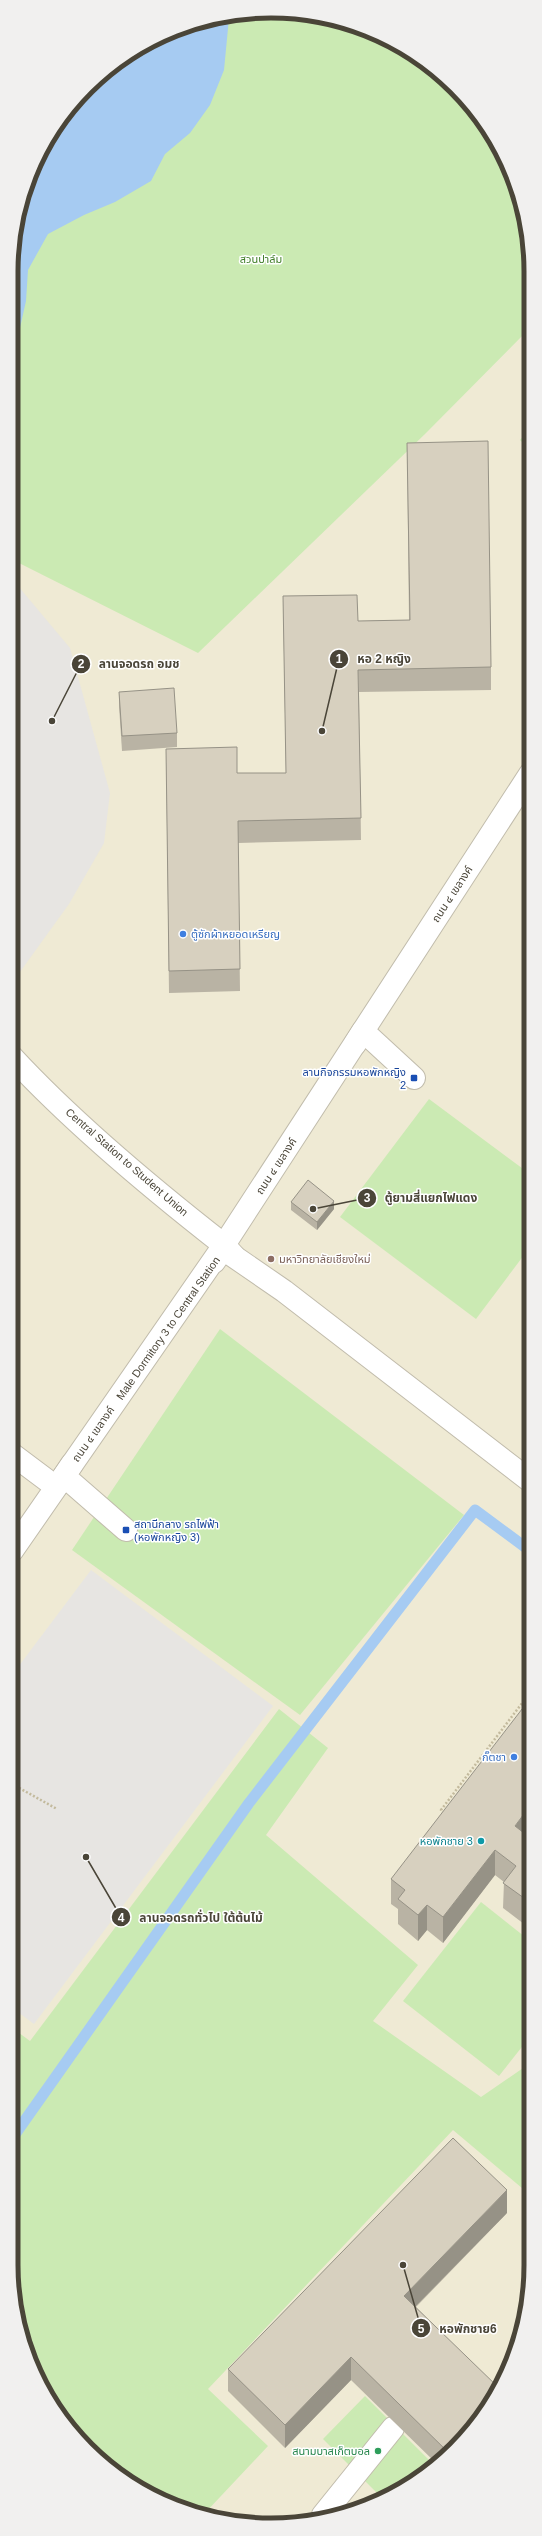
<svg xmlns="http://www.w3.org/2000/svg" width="542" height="2536" font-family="Arial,'Noto Sans Thai',sans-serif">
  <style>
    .education { fill: #efead4 }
    .green { fill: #cbeab3 }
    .parking { fill: #e7e5e2 }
    .water { fill: #a6cbf2 }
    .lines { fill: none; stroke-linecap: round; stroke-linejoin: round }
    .stream { stroke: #a6cbf2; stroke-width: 11 }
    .minor-casing { stroke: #c1bcac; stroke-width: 24 }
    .path { stroke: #c3ba9d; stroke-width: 2.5; stroke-dasharray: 2 2; stroke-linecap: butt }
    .minor { stroke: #fff; stroke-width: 22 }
    .wall { fill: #b9b3a4 }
    .shaded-wall { fill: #969286 }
    .building { fill: #d7d0bf; stroke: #969286 }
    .shop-dot { fill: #3f7fe0; stroke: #fff; stroke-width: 1.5 }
    .transit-dot { fill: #1a4fb4; stroke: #fff; stroke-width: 1.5 }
    .education-dot { fill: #8d6e63; stroke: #fff; stroke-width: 1.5 }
    .culture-dot { fill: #0f9aa8; stroke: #fff; stroke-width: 1.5 }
    .leisure-dot { fill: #2e9e5b; stroke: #fff; stroke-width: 1.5 }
    .labels { text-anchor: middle; stroke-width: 3; stroke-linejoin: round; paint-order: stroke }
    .park-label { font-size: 11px; fill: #407e29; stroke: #fff }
    .street-label { font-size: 11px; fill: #4a4538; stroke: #fff }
    .shop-label { font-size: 11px; fill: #366cbe; stroke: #fff; text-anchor: start }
    .transit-label { font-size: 11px; fill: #164399; stroke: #fff; text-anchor: end }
    .education-label { font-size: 11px; fill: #785e54; stroke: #fff; text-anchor: start }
    .culture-label { font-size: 11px; fill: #0d838f; stroke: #fff; text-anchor: end }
    .leisure-label { font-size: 11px; fill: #27864d; stroke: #fff; text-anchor: end }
    .rim { fill: none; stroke: #4a4538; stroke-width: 5 }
    .leader { fill: none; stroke: #4a4538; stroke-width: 1.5 }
    .callout-dot { fill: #4a4538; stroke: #fff; stroke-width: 1.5 }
    .mark-label { font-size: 12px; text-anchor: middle; font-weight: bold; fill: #fff }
    .callout-label { font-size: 12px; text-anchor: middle; font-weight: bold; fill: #4a4538; stroke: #fff; stroke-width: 3; stroke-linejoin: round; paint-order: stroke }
  </style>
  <rect width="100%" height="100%" fill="#f5f3ea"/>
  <path class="education" d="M305,13L386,38L455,87L504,156L530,254L529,2299L496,2395L442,2461L354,2511L254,2524L171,2505L87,2449L31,2364L11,2265L13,237L46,141L113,65L203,20Z"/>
  <g class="green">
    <path d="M305,13L386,38L455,87L504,156L530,254V328L425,434L198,653L13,560V237L46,141L113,65L203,20Z"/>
    <path d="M530,428V450L520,440Z"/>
    <path d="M429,1099L530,1174V1247L476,1319L340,1217Z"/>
    <path d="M220,1329L464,1515L300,1715L72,1550Z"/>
    <path d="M279,1709L328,1748L266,1835L418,1965L373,2021L481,2097L526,2066L529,2069V2194L453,2130L208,2389L268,2446L205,2513L171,2505L142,2485L74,2430L31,2364L11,2265V2027L30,2041Z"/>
    <path d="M481,1902L529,1940V2038L499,2076L403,2001Z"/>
    <path d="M365,2396L432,2463L424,2471L380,2496L323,2439Z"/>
  </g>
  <g class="parking">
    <path d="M13,580L70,648L110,793L104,843L69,904L12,983Z"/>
    <path d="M91,1570L273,1706L34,2024L11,2007L12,1675Z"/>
  </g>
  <path class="water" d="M229,18L224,70L210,105L190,133L165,154L151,181L115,202L84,215L48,234L28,270L26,301L19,332L13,343V237L46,141L113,65L203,20Z"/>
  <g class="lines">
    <path class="stream" d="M11,2140L249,1803L475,1510L529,1550"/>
    <defs>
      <g id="minor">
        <path d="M355,1044L363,1031L414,1078"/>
        <path d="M12,1057C75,1125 151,1188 224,1245L234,1256"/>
        <path d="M214,1262L223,1249L284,1291L529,1480"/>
        <path d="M12,1454L56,1487L65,1475"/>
        <path d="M72,1464L64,1476L126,1530"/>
        <path d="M12,1551L224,1245L530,774"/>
        <path d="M323,2515L393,2428"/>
      </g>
    </defs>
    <use href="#minor" class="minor-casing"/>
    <g class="path">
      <path d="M12,1784L57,1809"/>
      <path d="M444,1813L441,1810L529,1694"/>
    </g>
    <use href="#minor" class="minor"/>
  </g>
  <g class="wall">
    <path d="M407,443L491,667V690L359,692L361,840L238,843L240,991L169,993L166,749L237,773H286L283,596L358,621L409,620Z"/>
    <path d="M119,692L177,733V747L122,751L119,706Z"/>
    <path d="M291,1202L334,1209L317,1230L291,1210Z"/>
    <path d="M527,1835L524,1924L503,1908L504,1882L495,1875L443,1943L427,1930L418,1941L398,1924V1909L391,1904V1879Z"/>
    <path d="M507,2213L416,2307L496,2395L442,2461L437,2464L351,2380L285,2448L228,2391V2369Z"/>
  </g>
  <g class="shaded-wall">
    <path d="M334,1201V1209L317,1230V1222Z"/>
    <path d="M529,1807V1832L515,1851V1826Z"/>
    <path d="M495,1850V1875L443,1943V1917Z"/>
    <path d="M529,1892V1917L524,1924V1898Z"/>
    <path d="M427,1905V1930L418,1941V1915Z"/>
    <path d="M507,2190V2213L404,2318V2296Z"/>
    <path d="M351,2357V2380L285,2448V2425Z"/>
  </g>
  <g class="building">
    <path d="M488,441L491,667L358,670L361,818L238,821L240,969L169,971L166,749L237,747V773H286L283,596L357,595L358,621L410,620L407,443Z"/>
    <path d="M174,688L177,733L122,736L119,692Z"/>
    <path d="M308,1180L334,1201L317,1222L291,1202Z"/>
    <path d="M529,1700V1807L515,1826L529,1837V1892L524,1898L503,1883L516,1866L495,1850L443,1917L427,1905L418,1915L398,1899L405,1890L391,1879Z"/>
    <path d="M453,2138L507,2190L404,2296L499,2388L496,2395L449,2453L351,2357L285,2425L228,2369Z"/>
  </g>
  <g class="shop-dot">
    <circle cx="183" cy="934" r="4"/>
    <circle cx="514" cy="1757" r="4"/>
  </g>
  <g class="transit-dot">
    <rect x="410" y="1074" width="8" height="8" rx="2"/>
    <rect x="122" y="1526" width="8" height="8" rx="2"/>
  </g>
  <circle class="education-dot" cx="271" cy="1259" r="4"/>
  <circle class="culture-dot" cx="481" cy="1841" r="4"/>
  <circle class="leisure-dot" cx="378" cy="2451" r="4"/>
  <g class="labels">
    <g class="park-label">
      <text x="261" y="263">สวนปาล์ม</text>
    </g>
    <g class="street-label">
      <text transform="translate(452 894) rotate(-57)" y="4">ถนน ๔ เขลางค์</text>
      <text transform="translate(127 1162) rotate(41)" y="4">Central Station to Student Union</text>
      <text transform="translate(276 1166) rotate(-57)" y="4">ถนน ๔ เขลางค์</text>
      <text transform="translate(168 1328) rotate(-55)" y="4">Male Dormitory 3 to Central Station</text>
      <text transform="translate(93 1434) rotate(-55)" y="4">ถนน ๔ เขลางค์</text>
    </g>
    <g class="shop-label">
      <text x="191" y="938">ตู้ซักผ้าหยอดเหรียญ</text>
      <text x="506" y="1761" text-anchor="end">กั๊ตชา</text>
    </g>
    <g class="transit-label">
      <text x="406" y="1076">ลานกิจกรรมหอพักหญิง<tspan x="406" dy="13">2</tspan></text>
      <text x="134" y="1528" text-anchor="start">สถานีกลาง รถไฟฟ้า<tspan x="134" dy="13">(หอพักหญิง 3)</tspan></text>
    </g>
    <g class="education-label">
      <text x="279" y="1263">มหาวิทยาลัยเชียงใหม่</text>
    </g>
    <g class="culture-label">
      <text x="473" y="1845">หอพักชาย 3</text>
    </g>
    <g class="leisure-label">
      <text x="370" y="2455">สนามบาสเก็ตบอล</text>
    </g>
  </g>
  <path d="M0 0H542V2536H0ZM271 18H271A253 253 0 0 1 524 271V2265A253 253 0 0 1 271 2518H271A253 253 0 0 1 18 2265V271A253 253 0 0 1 271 18Z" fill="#f1f0ef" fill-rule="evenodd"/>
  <path class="rim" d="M271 18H271A253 253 0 0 1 524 271V2265A253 253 0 0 1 271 2518H271A253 253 0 0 1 18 2265V271A253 253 0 0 1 271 18Z"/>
  <path class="leader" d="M322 731L339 659M52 721L81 664M313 1209L367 1198M86 1857L121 1917M403 2265L421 2328"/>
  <g class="callout-dot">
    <circle cx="322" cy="731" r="4"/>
    <circle cx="52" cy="721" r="4"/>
    <circle cx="313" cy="1209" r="4"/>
    <circle cx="86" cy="1857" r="4"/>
    <circle cx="403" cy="2265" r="4"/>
    <circle cx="339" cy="659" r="10"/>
    <circle cx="81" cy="664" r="10"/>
    <circle cx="367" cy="1198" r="10"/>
    <circle cx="121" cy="1917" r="10"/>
    <circle cx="421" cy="2328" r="10"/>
  </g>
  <g class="mark-label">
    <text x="339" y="663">1</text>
    <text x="81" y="668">2</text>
    <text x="367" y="1202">3</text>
    <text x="121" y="1922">4</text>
    <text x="421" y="2333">5</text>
  </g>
  <g class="callout-label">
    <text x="384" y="663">หอ 2 หญิง</text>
    <text x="139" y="668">ลานจอดรถ อมช</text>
    <text x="431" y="1202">ตู้ยามสี่แยกไฟแดง</text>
    <text x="201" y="1922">ลานจอดรถทั่วไป ใต้ต้นไม้</text>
    <text x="468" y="2333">หอพักชาย6</text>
  </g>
</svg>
